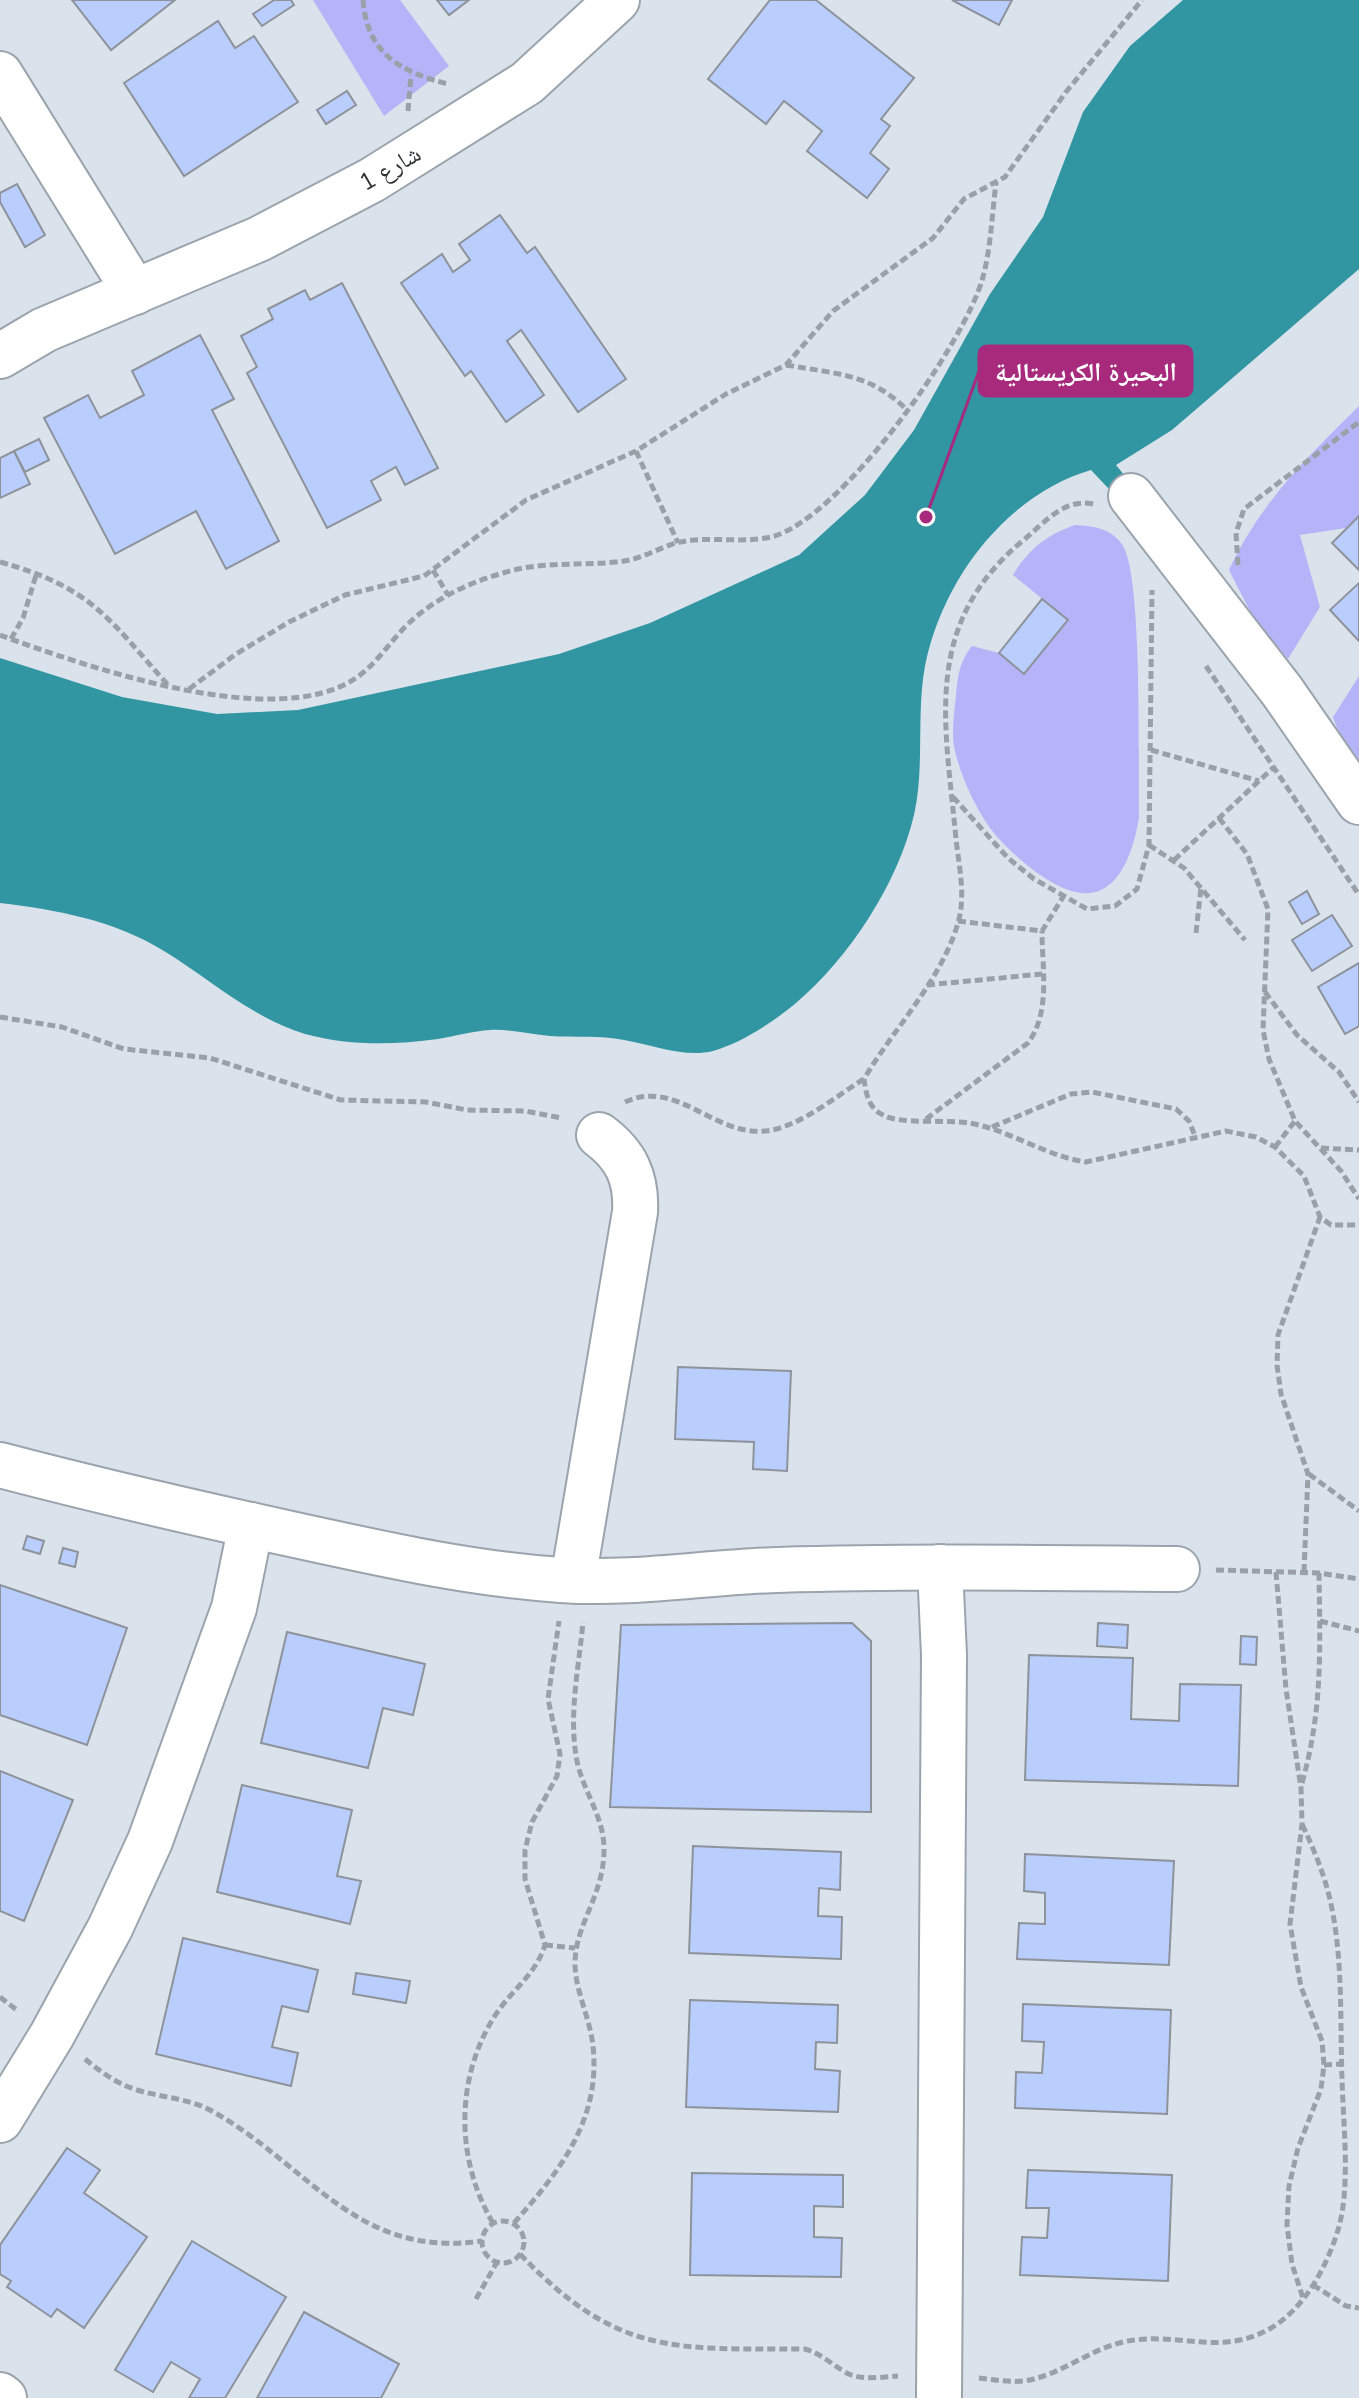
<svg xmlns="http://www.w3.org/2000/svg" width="1359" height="2398" font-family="'Nunito Sans','Noto Naskh Arabic',sans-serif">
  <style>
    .green { fill: #b6b4f9 }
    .water { fill: #3296a2 }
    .building { fill: #b9cefc; stroke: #8d929b; stroke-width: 2 }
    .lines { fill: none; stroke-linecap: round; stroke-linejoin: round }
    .minor-casing { stroke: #9ba4ac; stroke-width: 48 }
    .path { stroke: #99a0a7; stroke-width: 5; stroke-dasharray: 8 4; stroke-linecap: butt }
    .minor { stroke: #fff; stroke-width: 44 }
    .labels { text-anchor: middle; stroke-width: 8; stroke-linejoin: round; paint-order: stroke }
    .street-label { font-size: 24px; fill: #2e3235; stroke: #fff }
    .leader { fill: none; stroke: #a72a7d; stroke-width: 3 }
    .callout-dot { fill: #a72a7d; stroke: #fff; stroke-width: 3 }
    .callout { fill: #a72a7d; stroke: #a72a7d; stroke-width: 3 }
    .callout-label { font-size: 26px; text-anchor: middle; font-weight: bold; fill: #fff }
  </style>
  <rect width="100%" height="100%" fill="#dae3ec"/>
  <g class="green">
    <path d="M313,0H400L449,66L384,116Z"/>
    <path d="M1359,406V516L1346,528L1300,535L1320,607L1288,659L1255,621L1229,570C1260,503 1307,457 1359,406Z"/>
    <path d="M1075,525C1093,526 1112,528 1123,546C1143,579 1138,767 1139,817C1135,843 1123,890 1090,893C1058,897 1008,852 990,828C975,807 961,777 955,751C951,736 954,712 956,696C958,676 959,662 972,646L999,653L1024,674L1068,620L1013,575C1029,549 1046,535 1075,525Z"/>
    <path d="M1359,676V764L1343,744L1333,717Z"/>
  </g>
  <path class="water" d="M1183,0H1359V269L1172,430L1116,465L1137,491L1123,504L1091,470C1006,495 942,580 925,666C916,714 925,766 914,815C898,883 850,957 796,1003C773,1022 742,1043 713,1051C684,1058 653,1045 624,1040C600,1035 574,1038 550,1036C530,1034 510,1029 490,1030C473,1031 456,1036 438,1039C393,1045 350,1046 305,1034C252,1018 210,979 164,951C114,920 57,910 0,903V658L122,697L217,714L298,710L559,654L650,623L799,555L865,495L914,430L990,294L1043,217L1083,112L1130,46Z"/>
  <g class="building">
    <path d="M72,0H175L111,50Z"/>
    <path d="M274,0H291L294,5L262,26L253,14Z"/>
    <path d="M437,0H469L449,15Z"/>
    <path d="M770,0H816L914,78L881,119L890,126L870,153L889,169L867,198L807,151L822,131L784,101L766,124L708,79Z"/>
    <path d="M952,0H1012L999,25Z"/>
    <path d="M218,21L235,48L254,36L298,102L184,176L124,83Z"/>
    <path d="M347,91L356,105L326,124L317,110Z"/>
    <path d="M17,184L45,235L25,247L0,202V193Z"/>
    <path d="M500,215L527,253L535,247L626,379L578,412L521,330L507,341L544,395L506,422L471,371L465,376L401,283L442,254L453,272L470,260L459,244Z"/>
    <path d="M342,283L438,468L405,485L396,467L371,481L381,500L327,528L247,373L257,367L241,336L273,319L268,309L305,290L310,300Z"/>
    <path d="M200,335L234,399L212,410L279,541L226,569L196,511L115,554L44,418L88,395L100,418L144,395L132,371Z"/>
    <path d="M39,439L49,460L25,472L14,451Z"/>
    <path d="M14,451L30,484L0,498V458Z"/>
    <path d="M1359,516V570L1332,543Z"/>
    <path d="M1359,583V641L1330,610Z"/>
    <path d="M1042,599L1068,620L1024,674L999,653Z"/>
    <path d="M1307,891L1319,914L1302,924L1289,902Z"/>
    <path d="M1332,915L1352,946L1312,971L1292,940Z"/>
    <path d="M1359,963V1026L1345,1034L1318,987Z"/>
    <path d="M678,1367L791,1371L787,1471L753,1469L754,1442L675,1439Z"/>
    <path d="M27,1536L44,1541L40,1554L23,1549Z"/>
    <path d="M63,1548L78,1552L75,1567L59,1563Z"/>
    <path d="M0,1585L127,1628L87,1745L0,1715Z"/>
    <path d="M852,1623L871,1641V1812L610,1807L621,1625Z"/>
    <path d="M1098,1623L1128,1625L1127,1648L1097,1646Z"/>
    <path d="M287,1632L425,1664L413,1715L383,1708L368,1768L261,1743Z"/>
    <path d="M1241,1636L1257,1637L1256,1665L1240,1664Z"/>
    <path d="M1029,1655L1133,1658L1131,1719L1179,1721L1180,1684L1241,1685L1238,1786L1025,1780Z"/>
    <path d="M0,1771L73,1800L24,1921L0,1911Z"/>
    <path d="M242,1785L352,1810L337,1876L361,1881L350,1924L217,1892Z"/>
    <path d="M693,1846L841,1852L840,1890L819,1888L818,1916L842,1917L841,1959L689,1953Z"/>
    <path d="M1025,1854L1174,1861L1169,1965L1017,1959L1019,1923L1045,1924V1893L1024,1891Z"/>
    <path d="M183,1938L318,1970L308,2012L282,2006L272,2047L298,2053L291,2086L156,2054Z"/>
    <path d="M356,1973L410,1981L406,2003L353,1994Z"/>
    <path d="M690,2000L838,2005L837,2043L816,2042L815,2069L840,2071L838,2112L686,2107Z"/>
    <path d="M1023,2004L1171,2010L1167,2114L1015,2108L1016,2072L1042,2073L1044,2042L1022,2041Z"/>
    <path d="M67,2148L100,2170L84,2193L147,2237L84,2328L57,2309L51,2317L7,2287L11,2281L0,2274V2245Z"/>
    <path d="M1028,2170L1172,2175L1168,2281L1020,2275L1022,2237L1047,2238L1049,2208H1026Z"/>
    <path d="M692,2173L843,2175V2207L814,2206V2237L842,2238L841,2277L690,2275Z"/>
    <path d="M192,2241L286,2297L225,2398H189L200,2379L171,2362L153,2392L115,2370Z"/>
    <path d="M304,2312L399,2364L381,2398H257Z"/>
  </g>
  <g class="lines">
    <defs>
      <g id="minor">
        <path d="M0,74L135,292"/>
        <path d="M0,356L44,330L259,239L372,180L527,83L617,0"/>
        <path d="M1131,496L1282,691L1359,802"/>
        <path d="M0,1465C99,1491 199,1514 300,1536C387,1555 472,1574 561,1580C634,1585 706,1572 778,1570C911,1566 1044,1568 1177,1569"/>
        <path d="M573,1580L635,1212C637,1178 626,1155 599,1135"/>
        <path d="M0,2120L52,2035L110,1928L150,1841L234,1608L251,1525"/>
        <path d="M0,2395L4,2398"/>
        <path d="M939,2398L944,1655L940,1567"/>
      </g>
    </defs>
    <use href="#minor" class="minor-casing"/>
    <g class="path">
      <path d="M363,0C367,54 401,72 448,84"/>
      <path d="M408,111L411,75"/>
      <path d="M786,365C836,374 870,373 907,410"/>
      <path d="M636,451L678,543"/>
      <path d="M1093,504C1065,498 1046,521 1026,538C921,623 945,721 956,839C959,867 966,895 958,923C941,981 894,1028 864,1079C866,1093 868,1108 883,1115C901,1125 946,1119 969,1123C1010,1130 1045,1156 1086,1162L1226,1131L1256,1137L1275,1147L1304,1176L1320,1217L1331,1225H1359"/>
      <path d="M0,562C91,587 108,618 168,685"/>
      <path d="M1238,565L1236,533L1244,509L1359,422"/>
      <path d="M433,570L448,595"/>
      <path d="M0,635C84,666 275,733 356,678C375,665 388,645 404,628C430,601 467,583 503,573C541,561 577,566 616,562C638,561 656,549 676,543C706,535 740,544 771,537C840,520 965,344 983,277C991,247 992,214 996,183"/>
      <path d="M11,639L23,618L37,572"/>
      <path d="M1206,666L1359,895"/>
      <path d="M189,689L236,654L289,622L345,595L424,576L526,500L636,451L726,394L786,365L833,311L933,238L964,199L1005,177L1066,92L1142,0"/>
      <path d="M1151,750L1259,781"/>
      <path d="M953,797L1008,858L1034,879L1087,909L1115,906L1137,889L1149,845L1152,590"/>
      <path d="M1219,818L1247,854L1268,909L1263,1030L1269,1059L1295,1121L1341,1171L1359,1199"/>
      <path d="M1149,845L1184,868L1245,940"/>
      <path d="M1174,860L1274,767"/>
      <path d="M958,921L1042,931L1063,897"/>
      <path d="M1196,933L1201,887"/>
      <path d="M927,985L1042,974"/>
      <path d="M1265,992L1297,1035L1339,1072L1359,1102"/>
      <path d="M0,1017L62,1027L124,1049L210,1058L341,1100L426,1102L467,1110L525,1111L562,1118"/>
      <path d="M625,1102C679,1077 716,1141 772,1130C805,1123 836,1096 864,1079"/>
      <path d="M926,1119L1028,1043C1051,1012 1042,968 1042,931"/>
      <path d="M992,1127L1071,1094L1092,1092L1176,1109L1189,1121L1195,1136"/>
      <path d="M1275,1147L1295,1121"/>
      <path d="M1321,1148L1359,1150"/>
      <path d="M1309,1474L1359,1511"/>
      <path d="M1216,1570L1319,1573L1359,1579"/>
      <path d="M1276,1572L1286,1689L1301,1788L1302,1824L1290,1924L1301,1987L1322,2041L1324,2065L1321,2089L1298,2148L1289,2186L1287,2225L1292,2264L1303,2298"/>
      <path d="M1304,1572L1308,1474L1281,1394L1277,1365L1278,1335L1320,1217"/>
      <path d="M1320,1621L1359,1631"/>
      <path d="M1302,1783C1323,1709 1320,1648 1319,1573"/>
      <path d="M545,1945L575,1948"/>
      <path d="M0,1997L18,2011"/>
      <path d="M85,2059C101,2072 117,2084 137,2090C163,2098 188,2098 212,2111C310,2166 356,2259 482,2241"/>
      <path d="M1324,2065L1342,2064"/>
      <circle cx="503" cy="2242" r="21"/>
      <path d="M493,2223C455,2159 455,2077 496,2014C513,1989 536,1974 545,1945L525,1879V1850L532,1822L557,1776L560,1754L548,1699L559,1621"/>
      <path d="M514,2223C559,2172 601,2120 593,2046C590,2018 575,1990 575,1964C575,1923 605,1895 604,1847C603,1815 583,1791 577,1761C568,1716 579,1667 583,1622"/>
      <path d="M520,2254C617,2356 675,2349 805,2349C822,2354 831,2364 845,2372C860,2381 881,2377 898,2376"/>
      <path d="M1313,2285L1346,2306L1359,2308"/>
      <path d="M476,2299L497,2262"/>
      <path d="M979,2378C997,2380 1016,2384 1034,2379C1065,2371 1092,2349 1123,2342C1176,2330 1220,2358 1271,2328C1305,2308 1327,2266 1338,2230C1351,2187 1343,2123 1342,2078C1340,2022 1343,1964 1332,1909C1326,1878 1315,1852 1302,1824"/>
    </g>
    <use href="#minor" class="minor"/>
  </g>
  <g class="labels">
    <g class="street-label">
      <text transform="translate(390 168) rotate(-30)" y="8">شارع 1</text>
    </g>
  </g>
  <path class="leader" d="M926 517L979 371"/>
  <circle class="callout-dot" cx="926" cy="517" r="8"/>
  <rect class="callout" x="979" y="346" width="213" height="50" rx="8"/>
  <g class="callout-label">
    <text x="1086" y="381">البحيرة الكريستالية</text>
  </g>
</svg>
